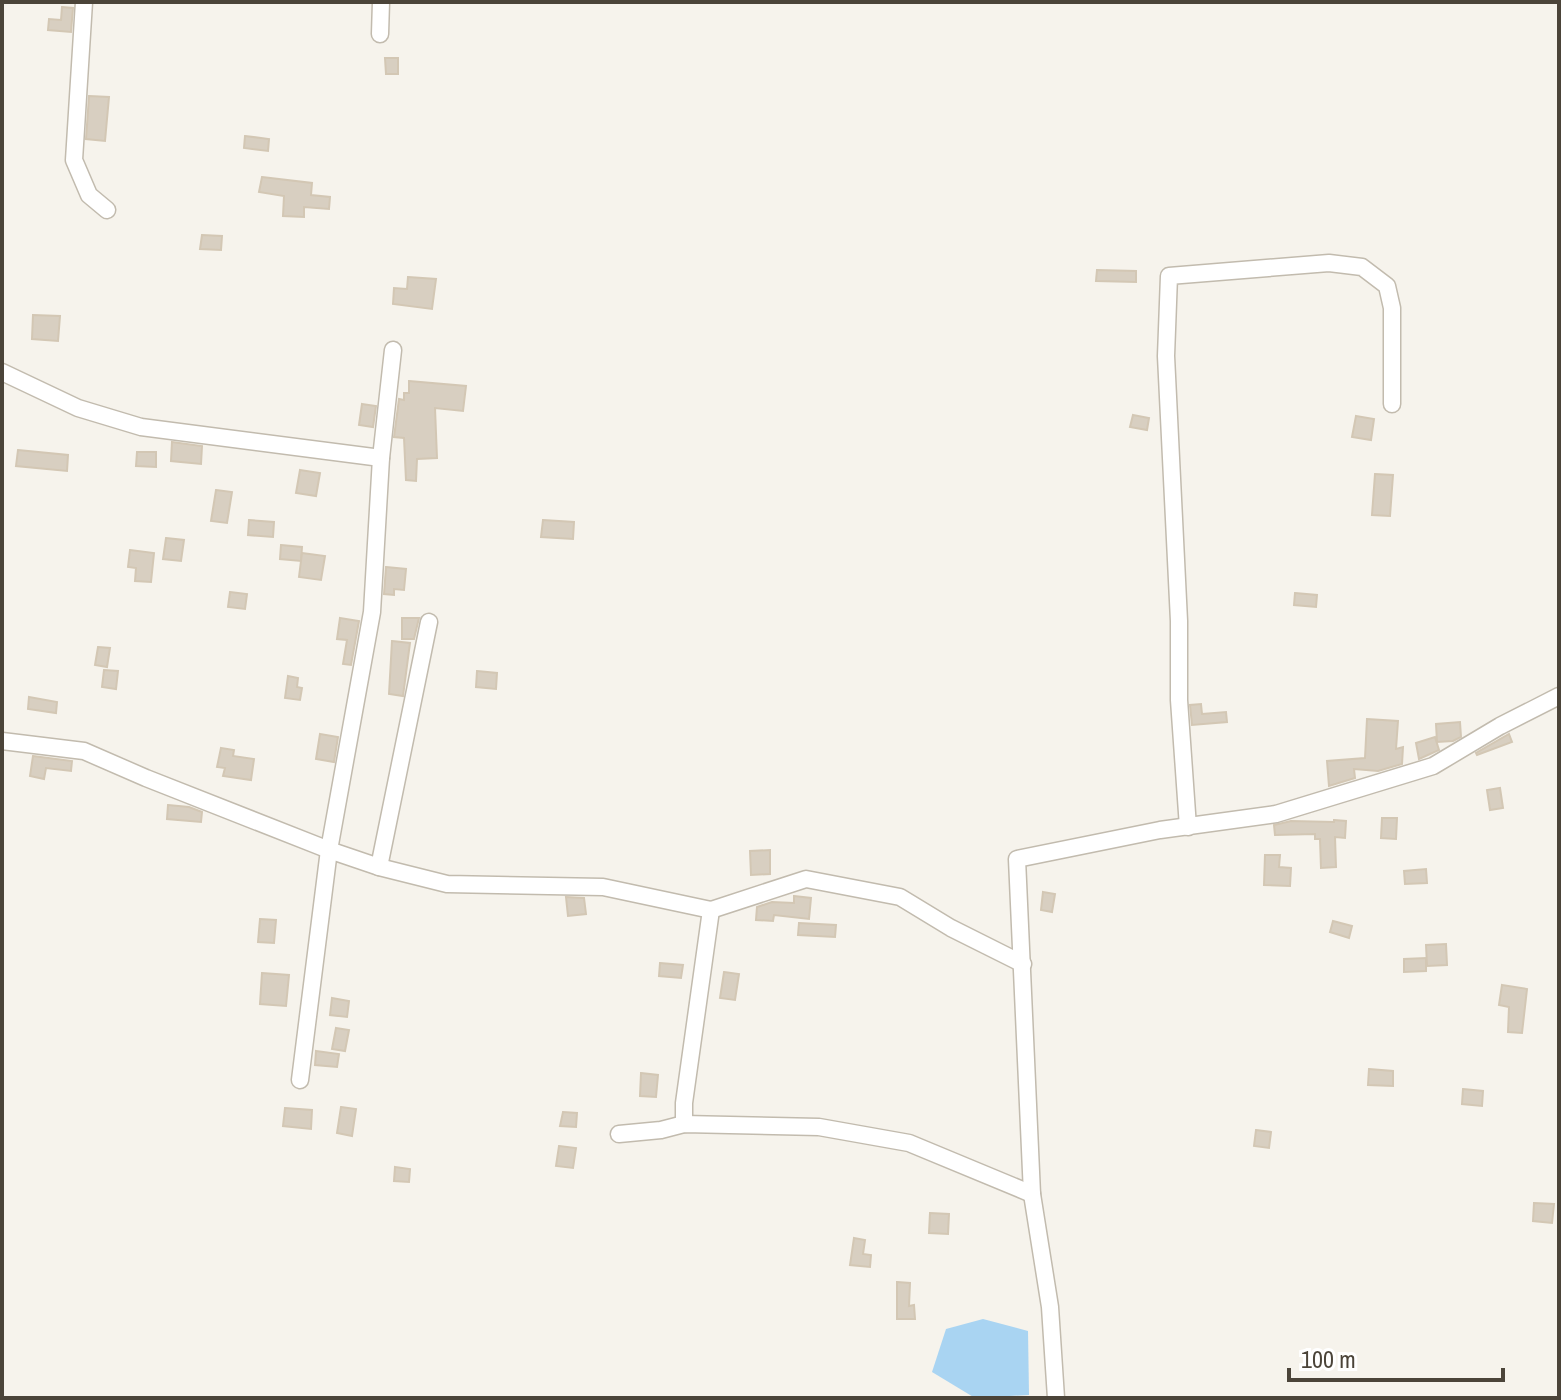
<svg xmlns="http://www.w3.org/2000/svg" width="1561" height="1400" font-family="'Archivo Narrow',sans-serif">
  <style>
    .water { fill: #a9d4f2 }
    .building { fill: #d8cfc1; stroke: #d3c7b4; stroke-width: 2 }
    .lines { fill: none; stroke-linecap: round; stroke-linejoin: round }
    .minor-casing { stroke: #c2bbae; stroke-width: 19 }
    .minor { stroke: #fff; stroke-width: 16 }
  </style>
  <rect width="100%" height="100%" fill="#f6f3ec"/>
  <path class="water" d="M983,1319L1028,1331L1029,1395L975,1398L932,1372L946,1329Z"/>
  <g class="building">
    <path d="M62,7L73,8L71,32L48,30L49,19L61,20Z"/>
    <path d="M385,58H398V74H386Z"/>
    <path d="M89,96L109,97L105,141L86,139Z"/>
    <path d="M245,136L269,139L268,151L244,148Z"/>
    <path d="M262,177L312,183L311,195L330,197L329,209L304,207V217L283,216L284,196L259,192Z"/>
    <path d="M202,235L222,236L221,250L200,249Z"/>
    <path d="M1097,270L1136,271V282L1096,281Z"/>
    <path d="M408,277L436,279L432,309L393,304L394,288L407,289Z"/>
    <path d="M33,315L60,316L58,341L32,339Z"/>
    <path d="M409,381L466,386L463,411L435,408L437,458L417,459L416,481L406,480L404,438L394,437L399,399L404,400V393H409Z"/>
    <path d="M362,404L376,406L373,427L359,425Z"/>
    <path d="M1133,415L1149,418L1147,430L1130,427Z"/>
    <path d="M1356,416L1374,419L1371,440L1352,437Z"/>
    <path d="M172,442L202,446L201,464L171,461Z"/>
    <path d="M18,450L68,455L67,471L16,466Z"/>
    <path d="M137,452H156V467L136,466Z"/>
    <path d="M300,470L320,473L316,496L296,493Z"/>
    <path d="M1375,474L1393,475L1390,516L1372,515Z"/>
    <path d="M216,490L232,492L227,523L211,521Z"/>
    <path d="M249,520L274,522L273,537L248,535Z"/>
    <path d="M543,520L574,522L573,539L541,537Z"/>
    <path d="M166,538L184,540L181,561L163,559Z"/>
    <path d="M281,545L302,547L301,561L280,559Z"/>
    <path d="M130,550L154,553L151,582L135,581L136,568L128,567Z"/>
    <path d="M302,553L325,556L321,580L299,577Z"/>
    <path d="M386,567L406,569L404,590L394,589V595L384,594Z"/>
    <path d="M230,592L247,594L245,609L228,607Z"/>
    <path d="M1295,593L1317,595L1316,607L1294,605Z"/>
    <path d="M340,618L359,621L351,665L343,664L347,640L337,639Z"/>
    <path d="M402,618H419L414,639H402Z"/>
    <path d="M392,641L410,643L403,696L389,694Z"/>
    <path d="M98,647L110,648L107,667L95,665Z"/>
    <path d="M104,670L118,671L116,689L102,687Z"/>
    <path d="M477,671L497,673L496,689L476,687Z"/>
    <path d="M288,676L298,678L297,687L302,688L300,700L285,698Z"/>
    <path d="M29,697L57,702L56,713L28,709Z"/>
    <path d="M1201,704L1202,714L1226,712L1227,722L1192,725L1190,705Z"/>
    <path d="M1367,719L1398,721L1396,749L1403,747L1402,764L1378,771L1354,769L1355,778L1329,786L1327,761L1365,758Z"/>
    <path d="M1460,722L1461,737L1453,741L1437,742L1436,724Z"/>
    <path d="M320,734L338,737L334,762L316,759Z"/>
    <path d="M1509,734L1512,742L1477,755L1476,753Z"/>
    <path d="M1435,737L1439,750L1419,759L1416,743Z"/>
    <path d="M221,748L234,750L233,756L254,759L251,780L223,776L225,768L217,767Z"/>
    <path d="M33,756L72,761L71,771L46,768L44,779L30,776Z"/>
    <path d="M1500,788L1503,808L1490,810L1487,790Z"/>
    <path d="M168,805L189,807L202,812L201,822L167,819Z"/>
    <path d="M1382,818H1397L1396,839L1381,838Z"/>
    <path d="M1334,820L1346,821L1345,838L1335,837L1336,867L1321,868L1320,839H1315V834L1275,835L1274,825L1291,821L1334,822Z"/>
    <path d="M770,850V874L751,875L750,851Z"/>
    <path d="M1265,855H1280L1279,867L1291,868L1290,886L1264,885Z"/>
    <path d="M1426,869L1427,883L1405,884L1404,871Z"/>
    <path d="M1043,892L1055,894L1052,912L1041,910Z"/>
    <path d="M794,896L811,898L809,919L774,915L773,921L756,920L757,907L772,902L794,903Z"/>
    <path d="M566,897L584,898L586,914L568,916Z"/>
    <path d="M260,919L276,920L274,943L258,942Z"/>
    <path d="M1333,921L1352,926L1349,938L1330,932Z"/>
    <path d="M799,923L836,925L835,937L798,935Z"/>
    <path d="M1446,944L1447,965L1427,966L1426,945Z"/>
    <path d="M1426,958V971L1404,972V959Z"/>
    <path d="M660,963L683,965L681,978L659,976Z"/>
    <path d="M724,972L739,974L735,1000L720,998Z"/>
    <path d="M262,973L289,975L286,1006L260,1004Z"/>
    <path d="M1502,985L1527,989L1522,1033L1508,1032L1509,1007L1499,1005Z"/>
    <path d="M332,998L349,1001L347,1017L330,1015Z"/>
    <path d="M336,1028L349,1030L345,1051L332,1049Z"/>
    <path d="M316,1051L339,1054L337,1067L315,1065Z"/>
    <path d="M1369,1069L1393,1071V1086L1368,1085Z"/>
    <path d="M641,1073L658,1075L656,1097L640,1096Z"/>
    <path d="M1463,1089L1483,1091L1482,1106L1462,1104Z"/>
    <path d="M341,1107L356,1109L352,1136L337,1133Z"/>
    <path d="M285,1108L312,1110L311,1129L283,1126Z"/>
    <path d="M563,1112L577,1113L576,1127L560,1126Z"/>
    <path d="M1256,1130L1271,1132L1269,1148L1254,1146Z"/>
    <path d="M559,1146L576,1148L573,1168L556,1166Z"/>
    <path d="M395,1167L410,1169L409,1182L394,1181Z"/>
    <path d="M1534,1203L1554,1204L1552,1223L1533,1221Z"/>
    <path d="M930,1213L949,1214L948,1234L929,1233Z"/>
    <path d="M854,1238L865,1240L863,1254L871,1255L870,1267L850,1265Z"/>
    <path d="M897,1282L910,1283L909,1306L914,1305L915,1319H897Z"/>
  </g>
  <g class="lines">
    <defs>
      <g id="minor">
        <path d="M84,2L74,160L89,195L107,210"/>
        <path d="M380,34L381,2"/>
        <path d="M2,372L78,408L141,427L381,458"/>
        <path d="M2,741L84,751L146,778L329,850L379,867L447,884L603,887L711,910L806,879L900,897L951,928L1023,964"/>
        <path d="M1188,827L1179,700V621L1166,356L1169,276L1329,263L1362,267L1387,286L1392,308V404"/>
        <path d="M379,867L429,622"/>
        <path d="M300,1080L329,850L372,612L381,458L393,350"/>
        <path d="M684,1124V1103L711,910"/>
        <path d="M619,1134L661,1130L684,1124L819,1127L909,1143L1032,1194"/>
        <path d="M1056,1398L1050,1307L1032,1194L1017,859L1160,830L1276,814L1433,766L1500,726L1559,696"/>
      </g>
    </defs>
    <use href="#minor" class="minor-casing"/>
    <use href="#minor" class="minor"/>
  </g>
  <rect width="1561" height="1400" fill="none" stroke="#4b4439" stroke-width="8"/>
  <path d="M1289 1368v12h214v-12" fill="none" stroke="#4b4439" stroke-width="4"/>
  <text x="1301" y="1368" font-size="24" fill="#4b4439" stroke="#ffffff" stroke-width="6" paint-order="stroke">100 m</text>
</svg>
